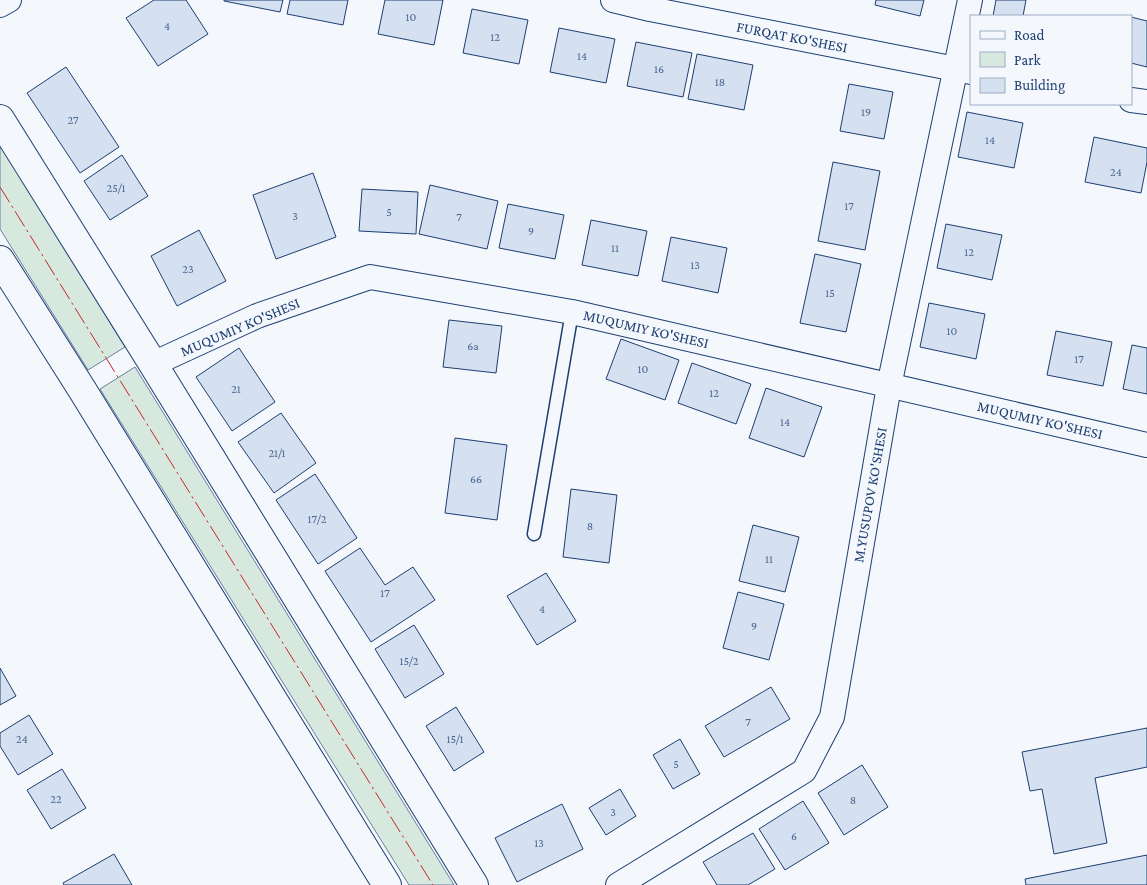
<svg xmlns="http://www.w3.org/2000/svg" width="1147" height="885" font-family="'Crimson Pro',serif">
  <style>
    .green { fill: #d7e8df; stroke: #687fa3 }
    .building { fill: #d5e0f0; stroke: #1d3f73 }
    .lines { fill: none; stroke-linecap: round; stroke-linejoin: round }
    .service-casing { stroke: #1d3f73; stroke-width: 15 }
    .minor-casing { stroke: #1d3f73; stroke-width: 26 }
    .tertiary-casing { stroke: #1d3f73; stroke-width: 30 }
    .service { stroke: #f4f7fb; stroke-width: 12 }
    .minor { stroke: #f4f7fb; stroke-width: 24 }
    .tertiary { stroke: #f4f7fb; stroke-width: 28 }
    .power { stroke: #c62828; stroke-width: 1; stroke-dasharray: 18 4 2.5 4; stroke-linecap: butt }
    .labels { text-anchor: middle; stroke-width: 4; stroke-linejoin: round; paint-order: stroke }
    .number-label { font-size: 12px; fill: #4b6792 }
    .street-label { font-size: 15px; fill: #1d3f73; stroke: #f4f7fb }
  </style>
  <rect width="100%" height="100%" fill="#f4f7fb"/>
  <g class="green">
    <path d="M0,144L125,347L88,370L0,229Z"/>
    <path d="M135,367L454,885H409L100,389Z"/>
  </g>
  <g class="building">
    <path d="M154,0H186L208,34L158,66L126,18Z"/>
    <path d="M224,0H283L280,12L224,1Z"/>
    <path d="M290,0H348L343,25L287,14Z"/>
    <path d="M385,0H443L434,45L378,34Z"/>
    <path d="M876,0H924L920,16L875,5Z"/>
    <path d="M996,0H1026L1023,16H993Z"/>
    <path d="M472,9L528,20L519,64L463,53Z"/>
    <path d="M1131,17L1147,21V67L1131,63Z"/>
    <path d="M559,28L615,39L606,83L550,72Z"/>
    <path d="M636,42L692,53L683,97L627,86Z"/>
    <path d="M697,54L753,65L744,110L688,99Z"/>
    <path d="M66,67L119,147L80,173L27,93Z"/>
    <path d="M849,84L893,92L884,139L840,131Z"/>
    <path d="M967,112L1023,123L1014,168L958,157Z"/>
    <path d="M1094,137L1147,148V162L1141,193L1085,182Z"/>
    <path d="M122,155L148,196L110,220L84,181Z"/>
    <path d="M833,162L880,171L865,250L818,241Z"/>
    <path d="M313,173L336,237L276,259L253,195Z"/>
    <path d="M430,185L498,201L487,249L419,234Z"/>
    <path d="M362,189L418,192L416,234L359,231Z"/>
    <path d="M508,204L564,215L555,259L499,248Z"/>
    <path d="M591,220L647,231L638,276L582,265Z"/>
    <path d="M946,224L1002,235L992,280L937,268Z"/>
    <path d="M199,230L226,281L177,306L151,256Z"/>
    <path d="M671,237L727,248L718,293L662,281Z"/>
    <path d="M815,254L861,264L846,332L800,323Z"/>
    <path d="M929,303L985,314L976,359L920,347Z"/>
    <path d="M449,320L502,326L496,373L443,367Z"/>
    <path d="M1056,331L1112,342L1103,386L1047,375Z"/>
    <path d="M621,339L679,360L665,400L606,379Z"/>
    <path d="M1132,345L1147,348V394L1123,389Z"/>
    <path d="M239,348L275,402L232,431L196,377Z"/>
    <path d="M692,363L751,384L736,424L678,403Z"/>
    <path d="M766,388L822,407L804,457L749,438Z"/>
    <path d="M281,413L316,463L274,493L238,442Z"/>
    <path d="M455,438L507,445L497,520L445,513Z"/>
    <path d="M315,474L357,538L318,564L276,500Z"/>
    <path d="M571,489L617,495L609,563L563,557Z"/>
    <path d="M753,525L799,537L785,592L739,581Z"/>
    <path d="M360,548L385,585L413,567L435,600L371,642L325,571Z"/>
    <path d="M546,573L576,621L537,645L507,596Z"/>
    <path d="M738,592L784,604L769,660L723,648Z"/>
    <path d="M414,625L444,674L405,698L375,649Z"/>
    <path d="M0,668L16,696L0,705Z"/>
    <path d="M771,687L790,719L724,757L705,726Z"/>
    <path d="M456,707L484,752L454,771L426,726Z"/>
    <path d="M29,715L53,754L18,775L0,746V733Z"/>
    <path d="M1147,728V767L1095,778L1107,843L1054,854L1042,789L1030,791L1022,752Z"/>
    <path d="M680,739L700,774L673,789L653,755Z"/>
    <path d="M862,765L888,807L844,835L818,793Z"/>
    <path d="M62,769L86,808L51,829L27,790Z"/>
    <path d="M620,789L636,816L606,835L589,808Z"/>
    <path d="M803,801L829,843L785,870L759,829Z"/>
    <path d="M562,804L583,849L517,882L495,838Z"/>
    <path d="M753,833L775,869L748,885H717L703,862Z"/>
    <path d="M114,854L132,885H64L63,883Z"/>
    <path d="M1147,855V885H1026L1025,879Z"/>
  </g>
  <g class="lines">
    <defs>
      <path id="service" d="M534,534L572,312"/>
      <g id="minor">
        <path d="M613,0L650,9L971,72"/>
        <path d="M0,5L9,0"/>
        <path d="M1131,100L1147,102"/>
        <path d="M153,364L257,316L370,277L572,312L1147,445"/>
        <path d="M618,885L804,771L832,717L889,386L970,0"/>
      </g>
      <g id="tertiary">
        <path d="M0,119L153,364L474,885"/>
        <path d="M0,260L83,391L387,885"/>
      </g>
    </defs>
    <use href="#service" class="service-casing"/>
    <use href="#minor" class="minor-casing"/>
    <use href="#tertiary" class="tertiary-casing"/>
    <use href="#service" class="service"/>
    <use href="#minor" class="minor"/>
    <use href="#tertiary" class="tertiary"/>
    <path class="power" d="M0,187L433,885"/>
  </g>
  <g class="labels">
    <g class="number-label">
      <text x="411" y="21">10</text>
      <text x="167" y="30">4</text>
      <text x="495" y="41">12</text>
      <text x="582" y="60">14</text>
      <text x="659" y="73">16</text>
      <text x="720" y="86">18</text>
      <text x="866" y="116">19</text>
      <text x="73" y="124">27</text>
      <text x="990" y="144">14</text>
      <text x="1116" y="176">24</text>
      <text x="116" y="192">25/1</text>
      <text x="849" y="210">17</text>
      <text x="389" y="216">5</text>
      <text x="295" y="220">3</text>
      <text x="459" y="221">7</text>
      <text x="531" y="235">9</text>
      <text x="615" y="252">11</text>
      <text x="969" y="256">12</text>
      <text x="695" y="269">13</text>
      <text x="188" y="273">23</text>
      <text x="830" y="297">15</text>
      <text x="952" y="335">10</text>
      <text x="473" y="350">6a</text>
      <text x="1079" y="363">17</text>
      <text x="643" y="373">10</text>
      <text x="236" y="393">21</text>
      <text x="714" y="397">12</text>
      <text x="785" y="426">14</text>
      <text x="277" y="457">21/1</text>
      <text x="476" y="483">66</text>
      <text x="317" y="523">17/2</text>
      <text x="590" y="530">8</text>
      <text x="769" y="563">11</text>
      <text x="385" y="597">17</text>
      <text x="542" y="613">4</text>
      <text x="754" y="630">9</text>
      <text x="409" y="665">15/2</text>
      <text x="748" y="726">7</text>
      <text x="22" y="743">24</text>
      <text x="455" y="743">15/1</text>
      <text x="676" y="768">5</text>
      <text x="56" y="803">22</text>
      <text x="853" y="804">8</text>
      <text x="613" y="816">3</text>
      <text x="794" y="840">6</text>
      <text x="539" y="847">13</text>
    </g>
    <g class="street-label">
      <text transform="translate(792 37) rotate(11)" y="5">FURQAT KO'SHESI</text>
      <text transform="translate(240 327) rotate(-23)" y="5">MUQUMIY KO'SHESI</text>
      <text transform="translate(646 329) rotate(13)" y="5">MUQUMIY KO'SHESI</text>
      <text transform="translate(1040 420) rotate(13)" y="5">MUQUMIY KO'SHESI</text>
      <text transform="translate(870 495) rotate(-80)" y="5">M.YUSUPOV KO'SHESI</text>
    </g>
  </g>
  <rect x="970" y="15" width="162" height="90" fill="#f4f7fb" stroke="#9eadc5"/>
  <rect x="980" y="31" width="25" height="8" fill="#f4f7fb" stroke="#9eadc5"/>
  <text x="1014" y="40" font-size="15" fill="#1d3f73">Road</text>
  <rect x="980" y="52" width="25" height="15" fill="#d7e8df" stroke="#9eadc5"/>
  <text x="1014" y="65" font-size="15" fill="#1d3f73">Park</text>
  <rect x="980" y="78" width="25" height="15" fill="#d5e0f0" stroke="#9eadc5"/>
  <text x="1014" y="90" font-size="15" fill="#1d3f73">Building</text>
</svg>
